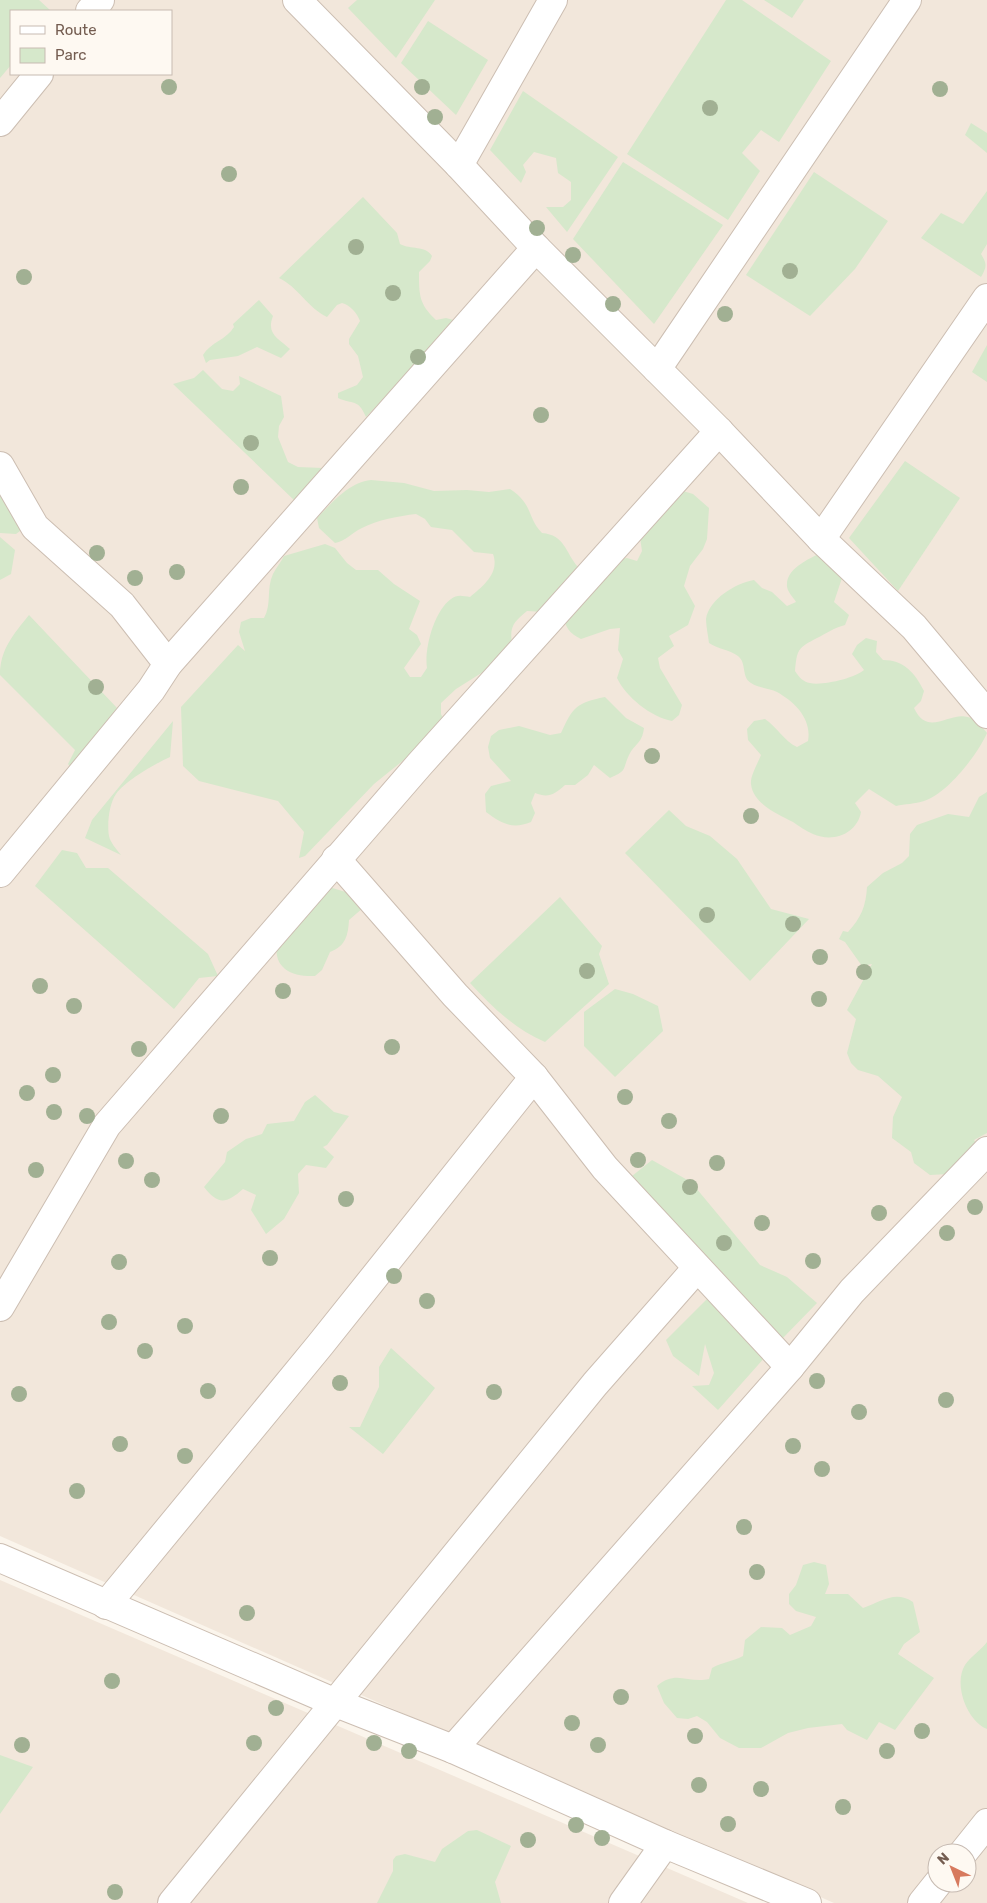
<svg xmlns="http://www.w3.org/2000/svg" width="987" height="1903" font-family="Rubik,sans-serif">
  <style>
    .residential { fill: #f2e7db; fill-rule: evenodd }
    .green { fill: #d6e8cb }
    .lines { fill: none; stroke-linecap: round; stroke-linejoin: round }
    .minor-casing { stroke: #ccbeb2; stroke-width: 30 }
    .minor { stroke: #fff; stroke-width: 28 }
    .tree { fill: #a1b093 }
  </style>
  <rect width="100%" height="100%" fill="#fbf5ec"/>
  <g class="residential">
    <path d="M0,0H987V1903H834L0,1536ZM11,11H171V74H11ZM937,1853H967V1883H937Z"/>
    <path d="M0,1580L748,1903H0Z"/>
  </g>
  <g class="green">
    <path d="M0,0H39L51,11H11V65L0,78Z"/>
    <path d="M357,0H435L396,58L348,8Z"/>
    <path d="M726,0H742L831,61L779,142L761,130L742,153L760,171L728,220L627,154Z"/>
    <path d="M764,0H804L792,18Z"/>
    <path d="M428,21L488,60L456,115L401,63Z"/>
    <path d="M523,91L618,157L567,232L546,207H563L571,200V182L558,173L556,158L534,152L523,165L526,172L521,183L490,150Z"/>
    <path d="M971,123L987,133V153L965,135Z"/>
    <path d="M623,162L723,225L654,324L573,239Z"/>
    <path d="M814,172L888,221L855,269L810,316L746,275Z"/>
    <path d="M987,191V244L981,254C987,264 987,266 981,277L921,238L941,213L963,224Z"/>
    <path d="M363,197L397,233L400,244C411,250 425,245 432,256L430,261L419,272C419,295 419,304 436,320L446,318L457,321L366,417C358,398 353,405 338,398V393L357,385L363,377L358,356L349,344V339L360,321C357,313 350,305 342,303L337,305L327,317C309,309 297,286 279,278Z"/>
    <path d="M259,300L273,316C266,334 278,338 290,349L281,358L257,347L238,356L210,360L206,363L203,355C211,342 226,340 234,327L233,324Z"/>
    <path d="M987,345V382L972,372Z"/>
    <path d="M203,370L222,389L233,391L240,384L239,376L281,396L284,417L279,426L278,437L288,462L298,467L323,468L295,501L173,384L194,378Z"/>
    <path d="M905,461L960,498L898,591L849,538Z"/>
    <path d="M371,480L404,483L434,491L467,490L489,492L510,489C534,505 526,516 542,533C565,535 565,552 578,567L627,558L637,561L642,551L639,531L683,491L693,494L709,508L707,539L703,549L690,566L684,586L695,606L688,625L669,636L674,646L658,658L660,668L682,705L679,715L672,721C651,717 626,697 617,678L623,659L618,650L620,628L610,629L581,639C569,633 565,627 563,614C548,615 541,611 527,611C515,621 509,626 512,643L483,672L456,689L441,703V714L445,723L416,758L405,759L374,784L305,856L299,858L304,832L278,801L199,781L183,766L181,707L238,645L245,651L239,632L241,622L251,618H264C272,604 266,589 273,574C276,568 281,562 284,556L325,544L335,548L347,563L356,570H378L394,584L420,601L409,629L417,635L421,644L404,668L410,677H421L427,668C424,649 434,611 451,599C457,594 463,596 470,597C483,586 500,573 493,554L474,552L452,530L431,527L425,519L416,514C399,516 377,520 362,528C351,533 346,541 335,543L319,528L317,518C332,503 349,482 371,480Z"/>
    <path d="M0,481L19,515L20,531L16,534L0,533Z"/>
    <path d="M0,537L15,550L11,574L0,580Z"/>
    <path d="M825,551L833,559L842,578L834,602L849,615L845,625C834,628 827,633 817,638C798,648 797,649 795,671C799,677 803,682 810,683C822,686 855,678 864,670L852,654L857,645L866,638L877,641L876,652L883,660C904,660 915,673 924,691L921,701L914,708C929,740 952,707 973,719C978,722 983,728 987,733C978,754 947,794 924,801C915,804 905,804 896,806L869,789L855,803L861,812C857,834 833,843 813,834C806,831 799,826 793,822C778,814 753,804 751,784C750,776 758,763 761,755L748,740L747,729L754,721L765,719C777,727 784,741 797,747L808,741C812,719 795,702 777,692C769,688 758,688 751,683C741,677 747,663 738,656C730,650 718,649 709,643C708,635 706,626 706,619C709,599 736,583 754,580L762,588L772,592L787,606L796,602C793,597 786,591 787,584C787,567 813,557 825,551Z"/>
    <path d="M29,615L117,708L83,770L74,771L68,764L75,750L0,675C0,649 14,634 29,615Z"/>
    <path d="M605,697L626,718L644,728C642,744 635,743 629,755C622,770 628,770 610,778L594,765L588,775L575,785H565C554,795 548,798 535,793L531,803L535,813L531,822C512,830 501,823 486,812L485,794L491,786L511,781L490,758L488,747L491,736L499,730L519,726L550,735L561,733C573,707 576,703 605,697Z"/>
    <path d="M173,721L170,757C155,764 126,780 116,794C109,804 107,824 109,836C110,842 117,850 121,855L85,838L92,820Z"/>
    <path d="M987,792V1133L974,1140L980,1148L949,1174L930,1175L914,1163L911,1152L892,1138L893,1117L902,1097L878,1076L858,1070L851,1063L847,1053L856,1019L847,1010L872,964L862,966L845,942L839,939L843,931L848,932C861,918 866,906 867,887L883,873L902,863L909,856L910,834L917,825L948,814L969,817L979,797Z"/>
    <path d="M669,810L686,826L710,836L737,859L771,909L809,919L750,981L625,853Z"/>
    <path d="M62,850L77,853L86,868H108L208,954L218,976L199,978L174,1009L35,886Z"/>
    <path d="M329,887L349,893L364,907L349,920C348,935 346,946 330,952L322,970L315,976C293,977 273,969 277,944Z"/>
    <path d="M560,897L602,946L599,954L609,984L545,1042C515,1029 492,1007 470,983Z"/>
    <path d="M615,989L633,994L658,1006L663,1031L615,1077L584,1046V1012Z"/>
    <path d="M315,1095L334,1112L349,1116L327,1145L323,1147L334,1157L326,1168L306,1165L298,1174L299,1193L284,1219L266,1234L251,1210L256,1195L243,1189C226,1204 218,1205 204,1187L225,1162L227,1152L246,1139L262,1134L267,1124L294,1121L305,1102Z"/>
    <path d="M652,1160L691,1182L760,1265L787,1277L817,1303L782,1339L632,1176Z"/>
    <path d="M709,1297L765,1357L718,1410L692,1386L709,1385L714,1373L705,1344L699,1376L673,1356L666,1340Z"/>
    <path d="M391,1348L435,1388L383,1454L349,1427H360L379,1387V1367Z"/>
    <path d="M814,1562L826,1565L829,1584L825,1594H848L863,1608C881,1602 895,1590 913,1602L920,1632L904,1644L898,1654L934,1678L895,1730L879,1722L867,1740L847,1730L842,1724L808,1728L788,1733L761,1748H739L720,1738L707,1722L697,1716L688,1719L677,1718L664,1703L657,1686C676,1669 688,1684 709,1679L712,1668C722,1662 732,1662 743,1656L745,1640L761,1627L782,1628L790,1635L811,1626L816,1617L796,1611L789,1604V1594L796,1585L803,1565Z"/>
    <path d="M987,1642V1729C967,1721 953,1684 965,1665C971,1656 981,1650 987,1642Z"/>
    <path d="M0,1755L33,1767L0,1814Z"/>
    <path d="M477,1830L511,1846L495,1882L501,1903H377L393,1871V1860L396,1856L405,1854L435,1862L442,1849L468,1831Z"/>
  </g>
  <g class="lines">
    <defs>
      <g id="minor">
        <path d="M297,0L459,165L536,248L719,431L821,539L914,627L987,714"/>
        <path d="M90,11L100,0"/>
        <path d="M0,122L39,74"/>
        <path d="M459,165L553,0"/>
        <path d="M657,369L907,0"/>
        <path d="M0,466L35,527L122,605L168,664"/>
        <path d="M821,539L987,298"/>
        <path d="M336,859L455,995L534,1077L605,1168L790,1367"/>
        <path d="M0,873L151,690L168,664L536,248"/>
        <path d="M0,1307L107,1125L419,765L719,431"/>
        <path d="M0,1558L336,1703L453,1749L665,1844L807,1903"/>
        <path d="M106,1605L320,1345L534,1077"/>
        <path d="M453,1749L790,1367L852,1291L987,1151"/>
        <path d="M963,1853L987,1823"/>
        <path d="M172,1903L595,1384L697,1268"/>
        <path d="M623,1903L665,1844"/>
        <path d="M922,1903L938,1883"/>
      </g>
    </defs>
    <use href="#minor" class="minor-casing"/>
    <use href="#minor" class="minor"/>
  </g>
  <g class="tree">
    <circle cx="169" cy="87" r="8"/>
    <circle cx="422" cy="87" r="8"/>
    <circle cx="940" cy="89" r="8"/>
    <circle cx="710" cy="108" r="8"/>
    <circle cx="435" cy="117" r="8"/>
    <circle cx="229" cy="174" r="8"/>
    <circle cx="537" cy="228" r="8"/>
    <circle cx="356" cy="247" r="8"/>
    <circle cx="573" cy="255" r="8"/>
    <circle cx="790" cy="271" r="8"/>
    <circle cx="24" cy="277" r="8"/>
    <circle cx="393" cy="293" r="8"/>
    <circle cx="613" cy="304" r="8"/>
    <circle cx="725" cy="314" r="8"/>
    <circle cx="418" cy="357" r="8"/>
    <circle cx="541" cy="415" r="8"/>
    <circle cx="251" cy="443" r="8"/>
    <circle cx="241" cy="487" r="8"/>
    <circle cx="97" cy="553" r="8"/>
    <circle cx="177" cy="572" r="8"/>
    <circle cx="135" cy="578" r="8"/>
    <circle cx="96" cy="687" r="8"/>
    <circle cx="652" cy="756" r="8"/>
    <circle cx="751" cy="816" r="8"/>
    <circle cx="707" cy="915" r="8"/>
    <circle cx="793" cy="924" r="8"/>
    <circle cx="820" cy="957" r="8"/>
    <circle cx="587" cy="971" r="8"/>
    <circle cx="864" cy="972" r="8"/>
    <circle cx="40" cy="986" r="8"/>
    <circle cx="283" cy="991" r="8"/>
    <circle cx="819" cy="999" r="8"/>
    <circle cx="74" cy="1006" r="8"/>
    <circle cx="392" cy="1047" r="8"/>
    <circle cx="139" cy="1049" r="8"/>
    <circle cx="53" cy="1075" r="8"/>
    <circle cx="27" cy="1093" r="8"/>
    <circle cx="625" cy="1097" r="8"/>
    <circle cx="54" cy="1112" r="8"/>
    <circle cx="87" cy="1116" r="8"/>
    <circle cx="221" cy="1116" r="8"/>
    <circle cx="669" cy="1121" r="8"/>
    <circle cx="638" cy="1160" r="8"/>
    <circle cx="126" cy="1161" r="8"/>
    <circle cx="717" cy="1163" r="8"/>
    <circle cx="36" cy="1170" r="8"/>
    <circle cx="152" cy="1180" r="8"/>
    <circle cx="690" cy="1187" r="8"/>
    <circle cx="346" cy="1199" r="8"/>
    <circle cx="975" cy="1207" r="8"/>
    <circle cx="879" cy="1213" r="8"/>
    <circle cx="762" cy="1223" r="8"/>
    <circle cx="947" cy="1233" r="8"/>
    <circle cx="724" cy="1243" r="8"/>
    <circle cx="270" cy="1258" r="8"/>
    <circle cx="813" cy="1261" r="8"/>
    <circle cx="119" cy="1262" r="8"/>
    <circle cx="394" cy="1276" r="8"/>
    <circle cx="427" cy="1301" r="8"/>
    <circle cx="109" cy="1322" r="8"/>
    <circle cx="185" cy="1326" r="8"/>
    <circle cx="145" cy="1351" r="8"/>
    <circle cx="817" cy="1381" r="8"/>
    <circle cx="340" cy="1383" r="8"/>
    <circle cx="208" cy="1391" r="8"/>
    <circle cx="494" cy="1392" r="8"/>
    <circle cx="19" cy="1394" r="8"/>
    <circle cx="946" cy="1400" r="8"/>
    <circle cx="859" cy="1412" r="8"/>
    <circle cx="120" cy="1444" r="8"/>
    <circle cx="793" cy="1446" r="8"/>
    <circle cx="185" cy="1456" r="8"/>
    <circle cx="822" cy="1469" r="8"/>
    <circle cx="77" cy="1491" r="8"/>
    <circle cx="744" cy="1527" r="8"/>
    <circle cx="757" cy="1572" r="8"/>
    <circle cx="247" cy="1613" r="8"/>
    <circle cx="112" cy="1681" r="8"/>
    <circle cx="621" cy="1697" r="8"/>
    <circle cx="276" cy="1708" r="8"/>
    <circle cx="572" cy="1723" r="8"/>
    <circle cx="922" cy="1731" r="8"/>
    <circle cx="695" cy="1736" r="8"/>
    <circle cx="254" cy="1743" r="8"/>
    <circle cx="374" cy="1743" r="8"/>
    <circle cx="22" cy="1745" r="8"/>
    <circle cx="598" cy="1745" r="8"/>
    <circle cx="409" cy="1751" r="8"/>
    <circle cx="887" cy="1751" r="8"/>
    <circle cx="699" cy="1785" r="8"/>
    <circle cx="761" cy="1789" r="8"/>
    <circle cx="843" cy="1807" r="8"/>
    <circle cx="728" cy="1824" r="8"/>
    <circle cx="576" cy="1825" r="8"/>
    <circle cx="602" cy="1838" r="8"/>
    <circle cx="528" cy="1840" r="8"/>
    <circle cx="115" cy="1892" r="8"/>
  </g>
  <rect x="10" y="10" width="162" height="65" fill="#fef9f2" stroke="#c7bbb2"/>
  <rect x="20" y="26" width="25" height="8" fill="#ffffff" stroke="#c7bbb2"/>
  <text x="55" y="35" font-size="15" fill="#745d51">Route</text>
  <rect x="20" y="48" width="25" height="15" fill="#d6e8cb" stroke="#c7bbb2"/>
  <text x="55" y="60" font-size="15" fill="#745d51">Parc</text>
  <g transform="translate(952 1868) rotate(317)"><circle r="24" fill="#fef9f2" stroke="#c7bbb2"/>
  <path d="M0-4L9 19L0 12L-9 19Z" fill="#d77a5e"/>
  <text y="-8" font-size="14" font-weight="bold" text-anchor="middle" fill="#745d51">N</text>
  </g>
</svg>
